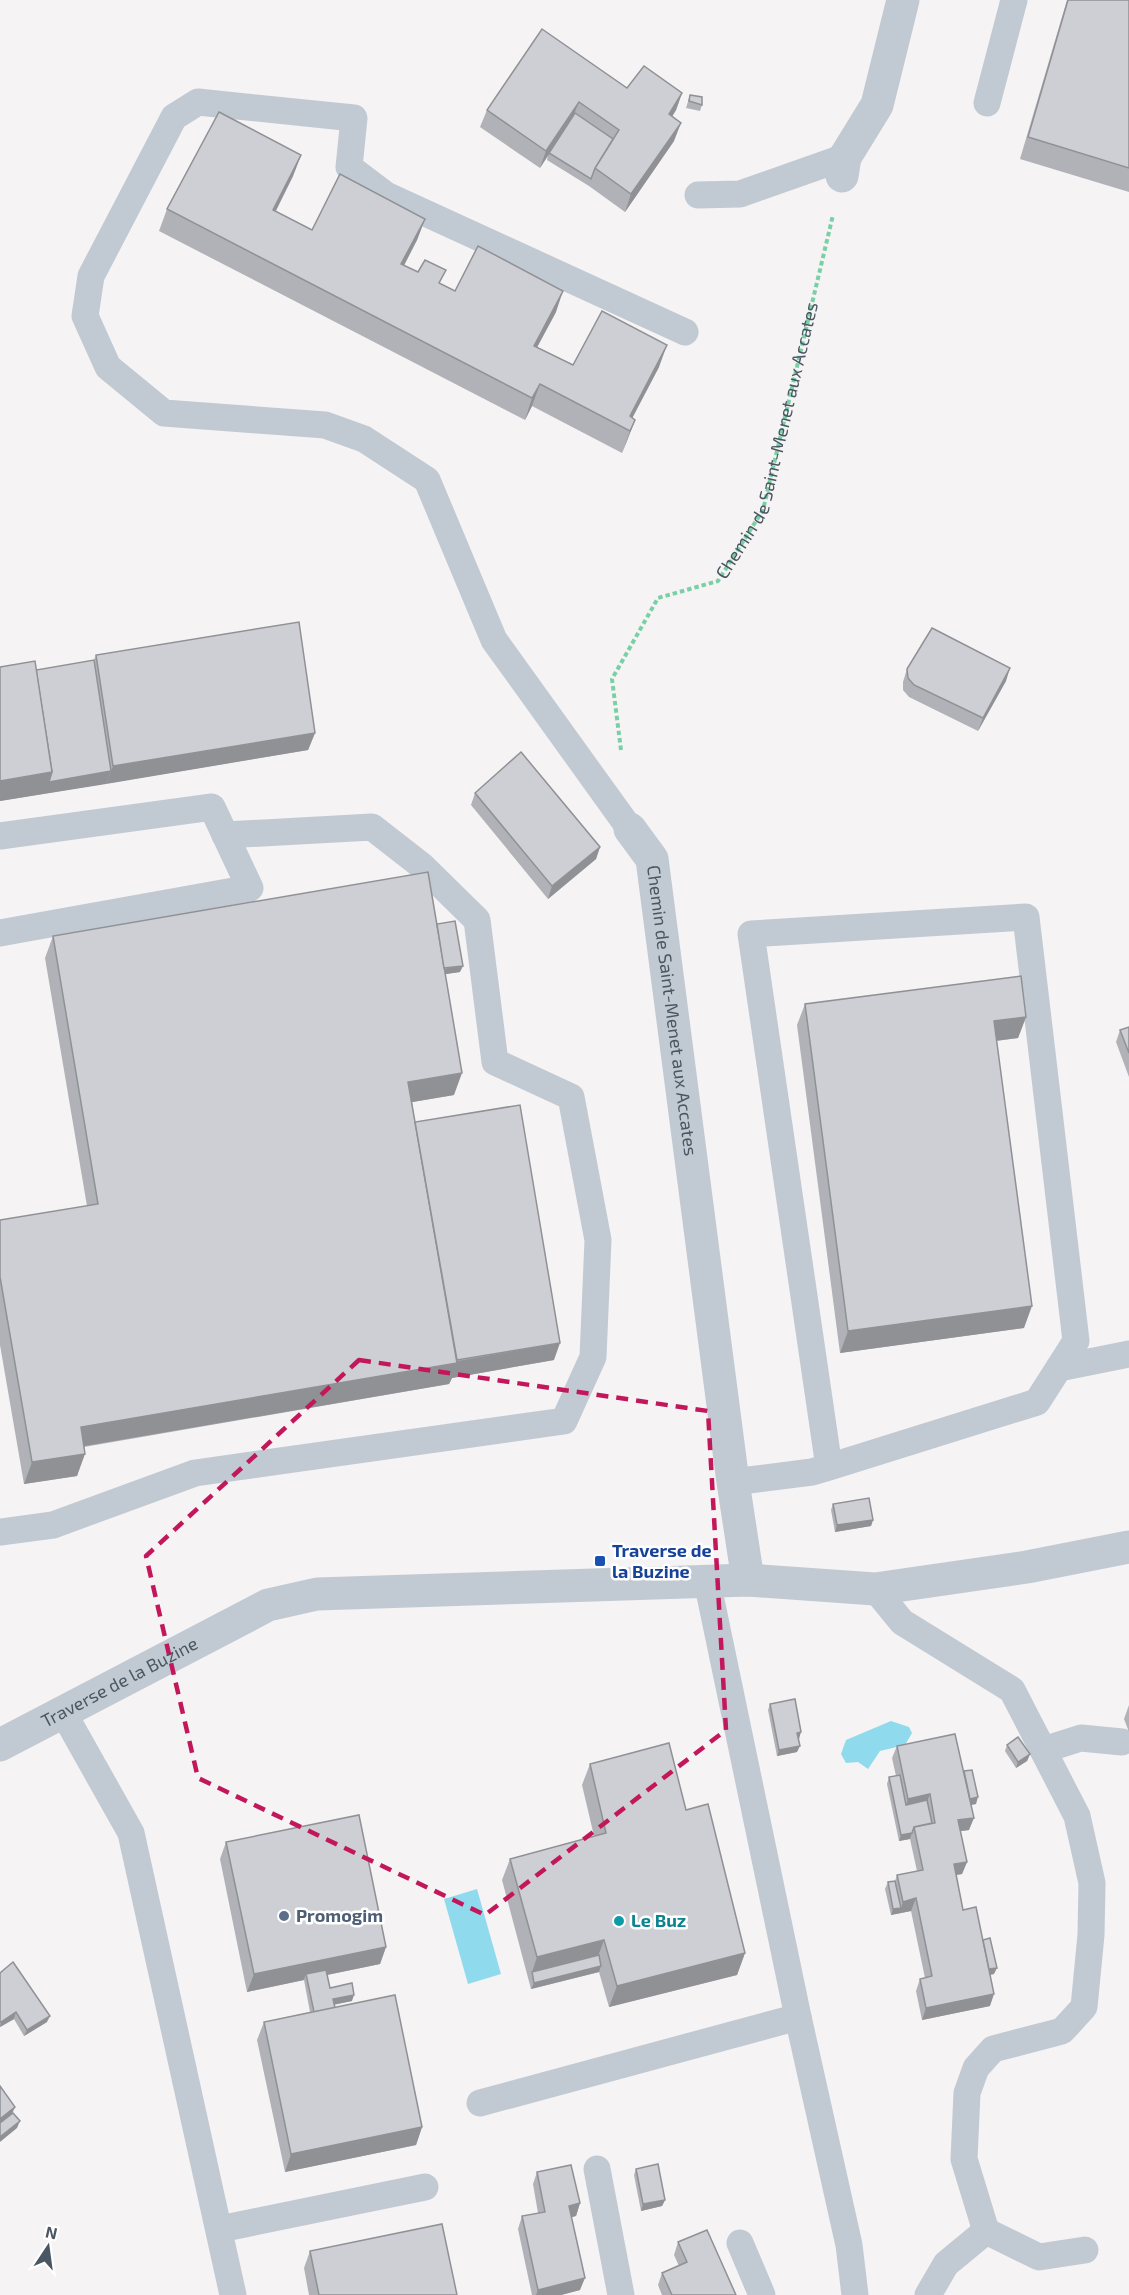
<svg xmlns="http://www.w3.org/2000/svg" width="1129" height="2295" font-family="'Exo 2',sans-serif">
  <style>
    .water { fill: #90daee }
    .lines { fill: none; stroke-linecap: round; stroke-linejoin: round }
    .path { stroke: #7ad0a6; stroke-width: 4; stroke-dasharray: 4.5 3; stroke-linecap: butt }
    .lane { stroke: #c1cad2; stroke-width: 27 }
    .street { stroke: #c1cad2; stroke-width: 33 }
    .wall { fill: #b0b2b7 }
    .shaded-wall { fill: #909195 }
    .building { fill: #cdcfd5; stroke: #909195; stroke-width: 1.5 }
    .marked { fill: none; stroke: #c2185b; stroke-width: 4.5; stroke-dasharray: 12 8; stroke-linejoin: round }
    .transit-dot { fill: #1a4fb4; stroke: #fff; stroke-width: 2 }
    .service-dot { fill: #5c6f8a; stroke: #fff; stroke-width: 2 }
    .culture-dot { fill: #0f9aa8; stroke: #fff; stroke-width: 2 }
    .labels { text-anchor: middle; stroke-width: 5; stroke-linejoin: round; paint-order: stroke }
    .street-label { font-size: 18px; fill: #4a5661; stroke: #fff }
    .transit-label { font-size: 18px; font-weight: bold; fill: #164399; stroke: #fff; text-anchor: start }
    .service-label { font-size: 18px; font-weight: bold; fill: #4e5e75; stroke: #fff; text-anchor: start }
    .culture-label { font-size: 18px; font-weight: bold; fill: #0d838f; stroke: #fff; text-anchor: start }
  </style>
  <rect width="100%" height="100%" fill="#f5f3f3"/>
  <g class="water">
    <path d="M891,1721L909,1727L912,1733L905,1745L880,1751L868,1769L858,1762L846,1763L841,1754L846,1740Z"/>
    <path d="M477,1889L501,1974L468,1984L444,1899Z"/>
  </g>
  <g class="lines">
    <path class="path" id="s1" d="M621,750L612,679L658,598L718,581L763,510L833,215"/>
    <g class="lane">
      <path d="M987,103L1014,0"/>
      <path d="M698,195L740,194L845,157"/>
      <path d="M630,829L494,640L427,480L364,439L325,425L164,413L108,367L85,316L91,276L174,117L198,102L354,118L349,167L386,195L685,332"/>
      <path d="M0,836L212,807L250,888L0,933"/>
      <path d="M1059,1368L1129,1354"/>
      <path d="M733,1482L812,1472L829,1467L1037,1402L1076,1341L1026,917L751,934L829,1467"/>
      <path d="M0,1532L53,1525L195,1473L564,1421L593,1357L598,1240L571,1097L495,1062L477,920L422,866L372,827L225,835"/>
      <path d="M875,1589L902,1622L1012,1690L1077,1816L1092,1883L1091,1935L1084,2007L1062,2031L993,2049L976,2068L967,2093L964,2159L986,2231L1039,2257L1085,2250"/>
      <path d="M63,1712L131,1833L233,2295"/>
      <path d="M1043,1750L1081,1738L1122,1742"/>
      <path d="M798,2017L849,2245L855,2295"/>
      <path d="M480,2103L798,2017L707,1581"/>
      <path d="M597,2169L621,2295"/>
      <path d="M220,2229L425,2187"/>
      <path d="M740,2243L762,2295"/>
      <path d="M928,2295L946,2264L986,2231"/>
    </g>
    <g class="street">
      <path d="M842,176L845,157L877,105L903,0"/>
      <path id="s2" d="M630,829L652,859L733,1482L748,1580"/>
      <path id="s3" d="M0,1745L268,1605L317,1594L748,1580L875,1589L1027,1567L1129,1547"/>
    </g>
  </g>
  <g class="wall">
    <path d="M1067,0H1129V192L1020,159Z"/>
    <path d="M627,88L682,93L676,110L672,116L674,141L625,212L589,186L547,160L548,155L540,168L480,127L487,110Z"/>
    <path d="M690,95L702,105L700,111L686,108Z"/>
    <path d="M301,155L293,176L276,211L312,230L425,219L417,240L404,265L455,291L556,312L537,347L573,365L659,367L632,418L635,420L622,453L532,406L525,420L159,231L167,209Z"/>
    <path d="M96,655L315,733L308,750L0,801L36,670L94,660Z"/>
    <path d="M907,669L1006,681L978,731L909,697L903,690V682Z"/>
    <path d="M475,793L600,847L596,859L548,899L471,805Z"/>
    <path d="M437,924L460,972L445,974L454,1095L412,1102L415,1122L554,1360L452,1378L449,1384L84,1447L77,1476L24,1484L0,1345V1220L87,1206L45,958L53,936Z"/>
    <path d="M805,1004L1026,1017L1018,1038L996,1041L1024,1328L840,1353L797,1025Z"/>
    <path d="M1129,1027V1077L1116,1042L1120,1030Z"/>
    <path d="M833,1504L873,1520L871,1526L835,1532L831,1510Z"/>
    <path d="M770,1704L799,1739H798L797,1752L777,1756L768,1710Z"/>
    <path d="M1129,1705V1732L1124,1719Z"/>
    <path d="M1007,1745L1030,1754L1027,1761L1016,1768L1005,1751Z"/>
    <path d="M897,1746L964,1771L976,1804L971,1805L969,1830L960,1831L967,1862L962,1874L956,1875L963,1910L983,1940L994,1974L990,1975V2006L922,2020L916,1991L920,1979L925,1978L911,1911L891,1915L885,1889L888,1882L895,1881L897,1875L917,1871L910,1839L899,1841L887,1784L889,1777L896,1776L892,1758Z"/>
    <path d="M590,1764L686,1810L745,1953L737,1975L609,2007L599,1972L531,1989L502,1880L510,1859L594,1836L582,1785Z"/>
    <path d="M226,1842L386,1947L380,1964L327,1975L330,1988L352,2001L334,2005L335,2008L422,2127L416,2145L285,2172L257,2040L264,2022L310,2012L304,1980L247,1992L220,1859Z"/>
    <path d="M0,1973L47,2022L24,2036L14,2019L0,2027Z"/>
    <path d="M636,2169L665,2200L662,2206L641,2211L634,2175Z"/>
    <path d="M537,2172L580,2203L576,2216L571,2217L580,2290L561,2295H532L518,2229L522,2216L538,2213L533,2184Z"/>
    <path d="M678,2242L736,2295H662L658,2285L662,2273L679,2266L674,2255Z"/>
    <path d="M310,2251L457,2295H309L304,2268Z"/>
  </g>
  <g class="shaded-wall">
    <path d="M682,93L676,110L663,132L669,114Z"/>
    <path d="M579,102L572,119L540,168L546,151Z"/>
    <path d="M681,123L674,141L625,212L631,194Z"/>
    <path d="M301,155L293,176L265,232L273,210Z"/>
    <path d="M425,219L417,240L394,285L401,264Z"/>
    <path d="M563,291L556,312L526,368L534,346Z"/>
    <path d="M667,345L659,367L626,430L630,416Z"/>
    <path d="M540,384L532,406L525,420L532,398Z"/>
    <path d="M635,420L627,441L622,453L630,431Z"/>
    <path d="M1010,668L1006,681L978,731L983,718Z"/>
    <path d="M315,733L308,750L106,784L113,766Z"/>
    <path d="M111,771L106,784L0,801V781L52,772Z"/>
    <path d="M600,847L596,859L548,899L552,886Z"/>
    <path d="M463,966L460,972L433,976L436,970Z"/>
    <path d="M1026,1017L1018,1038L986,1042L994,1021Z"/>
    <path d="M462,1073L454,1095L401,1104L408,1082Z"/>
    <path d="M1032,1306L1024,1328L840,1353L848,1331Z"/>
    <path d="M560,1343L554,1360L452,1378L449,1384L73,1448L81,1427Z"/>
    <path d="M85,1454L77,1476L24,1484L32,1462Z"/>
    <path d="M873,1520L871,1526L835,1532L837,1525Z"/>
    <path d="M801,1732L799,1739H795L797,1733Z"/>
    <path d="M800,1746L797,1752L777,1756L779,1750Z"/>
    <path d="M1030,1754L1027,1761L1016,1768L1018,1762Z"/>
    <path d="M930,1794L925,1807L904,1811L908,1799Z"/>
    <path d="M978,1797L976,1804L964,1806L967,1800Z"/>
    <path d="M974,1818L969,1830L954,1832L958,1820Z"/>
    <path d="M912,1833L910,1839L899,1841L901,1835Z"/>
    <path d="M967,1862L962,1874L949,1876L954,1864Z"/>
    <path d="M916,1898L911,1911L891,1915L893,1909L901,1908L903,1902Z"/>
    <path d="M604,1940L596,1962L532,1972L537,1957Z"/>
    <path d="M386,1947L380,1964L307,1979L306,1974L304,1980L247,1992L254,1974Z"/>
    <path d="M745,1953L737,1975L609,2007L617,1986Z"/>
    <path d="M601,1966L599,1972L531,1989L534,1983Z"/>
    <path d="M997,1968L994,1974L983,1976L985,1970Z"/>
    <path d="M994,1994L990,2006L922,2020L926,2008Z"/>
    <path d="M354,1995L352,2001L331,2005L333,1999Z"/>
    <path d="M16,2012L14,2019L0,2027L1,2022Z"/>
    <path d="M50,2016L47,2022L24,2036L27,2030Z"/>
    <path d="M15,2107L10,2119L0,2128V2119Z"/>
    <path d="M20,2121L17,2128L0,2142V2137Z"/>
    <path d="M422,2127L416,2145L285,2172L291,2154Z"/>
    <path d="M665,2200L662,2206L641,2211L643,2204Z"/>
    <path d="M580,2203L576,2216L565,2219L569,2206Z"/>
    <path d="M585,2278L580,2290L561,2295H536L538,2290Z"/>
  </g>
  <g class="building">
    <path d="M1068,0H1129V168L1028,137Z"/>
    <path d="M542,29L627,88L644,66L682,93L669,114L681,123L631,194L595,168L619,130L579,102L546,151L487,110Z"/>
    <path d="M690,95L702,97V105L689,101Z"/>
    <path d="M219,112L301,155L273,210L312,230L340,174L425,219L401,264L418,272L425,260L446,270L439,283L455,291L478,246L563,291L534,346L573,365L602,311L667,345L630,416L635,420L630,431L540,384L532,398L167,209Z"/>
    <path d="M575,113L613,139L595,168L591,179L549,153Z"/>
    <path d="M299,622L315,733L113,766L96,655Z"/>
    <path d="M932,628L1010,668L983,718L914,685L908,678L907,669Z"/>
    <path d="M94,660L111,771L49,782L52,772L36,670Z"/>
    <path d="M35,661L52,772L0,781V667Z"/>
    <path d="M521,752L600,847L552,886L475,793Z"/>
    <path d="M428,872L462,1073L408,1082L457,1363L81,1427L85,1454L32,1462L0,1277V1220L98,1204L53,936Z"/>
    <path d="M455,921L463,966L444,968L437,924Z"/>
    <path d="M1021,976L1026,1017L994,1021L1032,1306L848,1331L805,1004Z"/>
    <path d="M1129,1027V1053L1120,1030Z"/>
    <path d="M520,1105L560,1343L457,1360L415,1122Z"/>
    <path d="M869,1498L873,1520L837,1525L833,1504Z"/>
    <path d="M795,1699L801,1732L797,1733L800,1746L779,1750L770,1704Z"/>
    <path d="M955,1734L974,1818L958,1820L967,1862L954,1864L963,1910L976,1907L994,1994L926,2008L920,1979L932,1976L916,1898L903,1902L897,1875L923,1870L914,1827L935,1823L930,1794L908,1799L897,1746Z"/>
    <path d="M1018,1737L1030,1754L1018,1762L1007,1745Z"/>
    <path d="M669,1743L686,1810L708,1804L745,1953L617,1986L604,1940L537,1957L510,1859L606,1833L590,1764Z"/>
    <path d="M972,1770L978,1797L970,1799L964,1771Z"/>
    <path d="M900,1775L906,1805L927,1800L932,1823L914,1827L912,1833L901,1835L889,1777Z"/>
    <path d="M359,1815L386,1947L254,1974L226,1842Z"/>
    <path d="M895,1881L901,1908L893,1909L888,1882Z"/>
    <path d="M990,1938L997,1968L989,1969L983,1940Z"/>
    <path d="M599,1955L601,1966L534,1983L532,1972Z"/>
    <path d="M13,1962L50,2016L27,2030L16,2012L1,2022L0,2021V1973Z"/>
    <path d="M326,1970L330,1988L352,1983L354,1995L333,1999L335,2008L314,2012L306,1974Z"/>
    <path d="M395,1995L422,2127L291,2154L264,2022Z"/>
    <path d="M0,2086L15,2107L0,2119Z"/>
    <path d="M13,2113L20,2121L0,2137V2123Z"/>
    <path d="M658,2164L665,2200L643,2204L636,2169Z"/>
    <path d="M571,2165L580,2203L569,2206L585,2278L538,2290L522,2216L545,2212L537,2172Z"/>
    <path d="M442,2224L457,2295H319L310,2251Z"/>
    <path d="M707,2230L736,2295H672L662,2273L687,2262L678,2242Z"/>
  </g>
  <path class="marked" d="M359,1360L708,1411L726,1730L485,1915L198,1778L146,1556Z"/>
  <rect class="transit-dot" x="594" y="1555" width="12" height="12" rx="3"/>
  <circle class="service-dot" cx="284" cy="1916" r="6"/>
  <circle class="culture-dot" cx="619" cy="1921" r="6"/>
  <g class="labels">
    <g class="street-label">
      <text dy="6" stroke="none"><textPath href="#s1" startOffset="378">Chemin de Saint-Menet aux Accates</textPath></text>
      <text dy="6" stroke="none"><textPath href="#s2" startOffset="190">Chemin de Saint-Menet aux Accates</textPath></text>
      <text dy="6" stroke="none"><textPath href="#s3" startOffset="135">Traverse de la Buzine</textPath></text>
    </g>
    <g class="transit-label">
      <text x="612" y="1557">Traverse de<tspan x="612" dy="21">la Buzine</tspan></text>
    </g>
    <g class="service-label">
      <text x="296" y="1922">Promogim</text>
    </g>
    <g class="culture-label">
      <text x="631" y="1927">Le Buz</text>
    </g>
  </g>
  <g transform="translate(48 2247) rotate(13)" stroke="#ffffff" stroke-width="4.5" paint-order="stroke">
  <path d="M0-4.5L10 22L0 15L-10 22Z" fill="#4a5661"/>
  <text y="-9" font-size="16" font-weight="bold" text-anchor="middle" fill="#4a5661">N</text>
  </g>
</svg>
